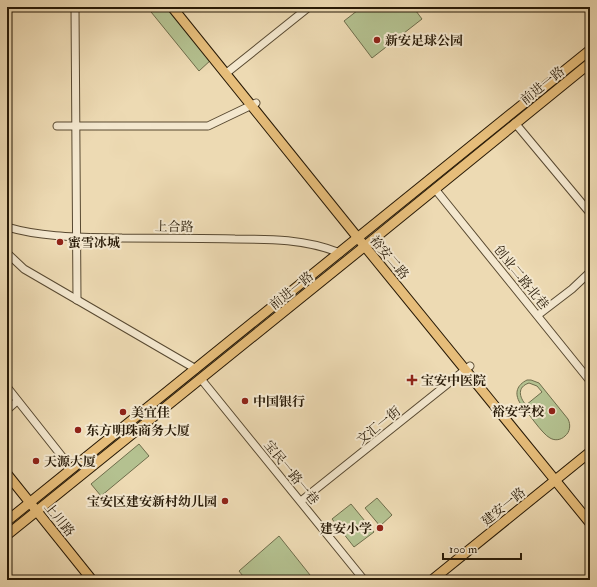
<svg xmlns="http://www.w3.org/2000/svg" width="597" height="587" font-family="'IM FELL Double Pica','Noto Serif SC',serif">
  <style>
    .green { fill: #b4c190; stroke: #6e6d4b; fill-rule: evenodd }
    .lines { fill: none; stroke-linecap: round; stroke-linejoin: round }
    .minor-casing { stroke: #584931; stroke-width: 9 }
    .major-casing { stroke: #271906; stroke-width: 11 }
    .minor { stroke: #f3e7ce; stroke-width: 7 }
    .major { stroke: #e6bd7a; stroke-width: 9 }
    .poi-dot { fill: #8f2418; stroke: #f3e7ce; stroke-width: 1.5 }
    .labels { text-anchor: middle; stroke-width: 4; stroke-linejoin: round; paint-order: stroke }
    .poi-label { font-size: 13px; font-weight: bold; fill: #271906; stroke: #f3e7ce; text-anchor: start }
    .street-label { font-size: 13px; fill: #271906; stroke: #f3e7ce }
  </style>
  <rect width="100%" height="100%" fill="#eddab3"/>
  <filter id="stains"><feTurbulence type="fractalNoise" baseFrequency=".005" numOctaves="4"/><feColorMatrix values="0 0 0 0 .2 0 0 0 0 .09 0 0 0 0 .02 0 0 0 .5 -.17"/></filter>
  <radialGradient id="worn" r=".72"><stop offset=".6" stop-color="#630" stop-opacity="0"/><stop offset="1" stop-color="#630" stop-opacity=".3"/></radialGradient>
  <g class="green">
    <path d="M147,7H169L212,59L199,71Z"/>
    <path d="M362,7H413L422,19L372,58L344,21Z"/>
    <path d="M527,380H531L539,383L568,419C571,425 570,432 565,436C561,440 555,441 550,438C542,434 527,411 520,403C514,393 517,385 527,380ZM529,383L537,386L542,392L526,405C519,397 517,387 529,383Z"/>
    <path d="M139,444L149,456L101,496L91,484Z"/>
    <path d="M377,498L392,515L380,526L365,508Z"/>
    <path d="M351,504L374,532L354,547L332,519Z"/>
    <path d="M279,536L314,580H246L239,571Z"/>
  </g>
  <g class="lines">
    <defs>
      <g id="minor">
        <path d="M75,7L77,300"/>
        <path d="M229,71L309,7"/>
        <path d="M515,123L590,213"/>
        <path d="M57,126H208L256,103"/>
        <path d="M435,189L590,381"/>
        <path d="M7,227C44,238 84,237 122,238C160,238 197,238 235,239C270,239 306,239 340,253"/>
        <path d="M7,253L24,269L196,369"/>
        <path d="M538,315L572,289L590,272"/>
        <path d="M201,379L364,580"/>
        <path d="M7,387L64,459"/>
        <path d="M7,410L17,401"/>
        <path d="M301,501L470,366"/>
      </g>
      <g id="major">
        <path d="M172,7L358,238L590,523"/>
        <path d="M7,9L10,7"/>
        <path d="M7,474L92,580"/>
        <path d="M7,521L590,50"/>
        <path d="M7,535L370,242L590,63"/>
        <path d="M432,580L590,452"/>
      </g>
    </defs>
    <use href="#minor" class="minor-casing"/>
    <use href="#major" class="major-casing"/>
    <use href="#minor" class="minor"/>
    <use href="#major" class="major"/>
  </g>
  <g class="poi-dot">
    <circle cx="377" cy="40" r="4"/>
    <circle cx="60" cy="242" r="4"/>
    <path d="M410 374h4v4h4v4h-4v4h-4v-4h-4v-4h4z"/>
    <circle cx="245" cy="401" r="4"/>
    <circle cx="552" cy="411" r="4"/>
    <circle cx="123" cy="412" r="4"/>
    <circle cx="78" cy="430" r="4"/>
    <circle cx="36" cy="461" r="4"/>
    <circle cx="225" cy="501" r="4"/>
    <circle cx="380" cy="528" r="4"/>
  </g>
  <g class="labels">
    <g class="poi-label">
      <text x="385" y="45">新安足球公园</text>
      <text x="68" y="247">蜜雪冰城</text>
      <text x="421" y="385">宝安中医院</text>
      <text x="253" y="406">中国银行</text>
      <text x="544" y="416" text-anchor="end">裕安学校</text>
      <text x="131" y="417">美宜佳</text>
      <text x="86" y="435">东方明珠商务大厦</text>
      <text x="44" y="466">天源大厦</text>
      <text x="217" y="506" text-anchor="end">宝安区建安新村幼儿园</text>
      <text x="372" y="533" text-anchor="end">建安小学</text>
    </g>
    <g class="street-label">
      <text transform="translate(542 85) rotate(-39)" y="5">前进一路</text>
      <text transform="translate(174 226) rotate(1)" y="5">上合路</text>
      <text transform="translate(390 257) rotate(50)" y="5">裕安二路</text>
      <text transform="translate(522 277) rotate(51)" y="5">创业二路北巷</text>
      <text transform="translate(291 290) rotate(-39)" y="5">前进一路</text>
      <text transform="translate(378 425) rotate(-39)" y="5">文汇一街</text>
      <text transform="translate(292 472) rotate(51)" y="5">宝民一路一巷</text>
      <text transform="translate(503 506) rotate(-39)" y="5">建安一路</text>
      <text transform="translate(60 519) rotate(51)" y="5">上川路</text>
    </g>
  </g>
  <rect width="597" height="587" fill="none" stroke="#eddab3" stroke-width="24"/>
  <rect x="8" y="8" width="581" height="571" fill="none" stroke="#271906" stroke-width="2"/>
  <rect x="12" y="12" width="573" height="563" fill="none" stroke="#271906"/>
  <path d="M443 553v6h78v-6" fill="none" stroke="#271906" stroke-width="2"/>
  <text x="449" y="553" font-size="12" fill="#271906" stroke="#f3e7ce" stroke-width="3" paint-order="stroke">100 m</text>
  <rect width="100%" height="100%" filter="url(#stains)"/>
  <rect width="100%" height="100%" fill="url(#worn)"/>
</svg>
